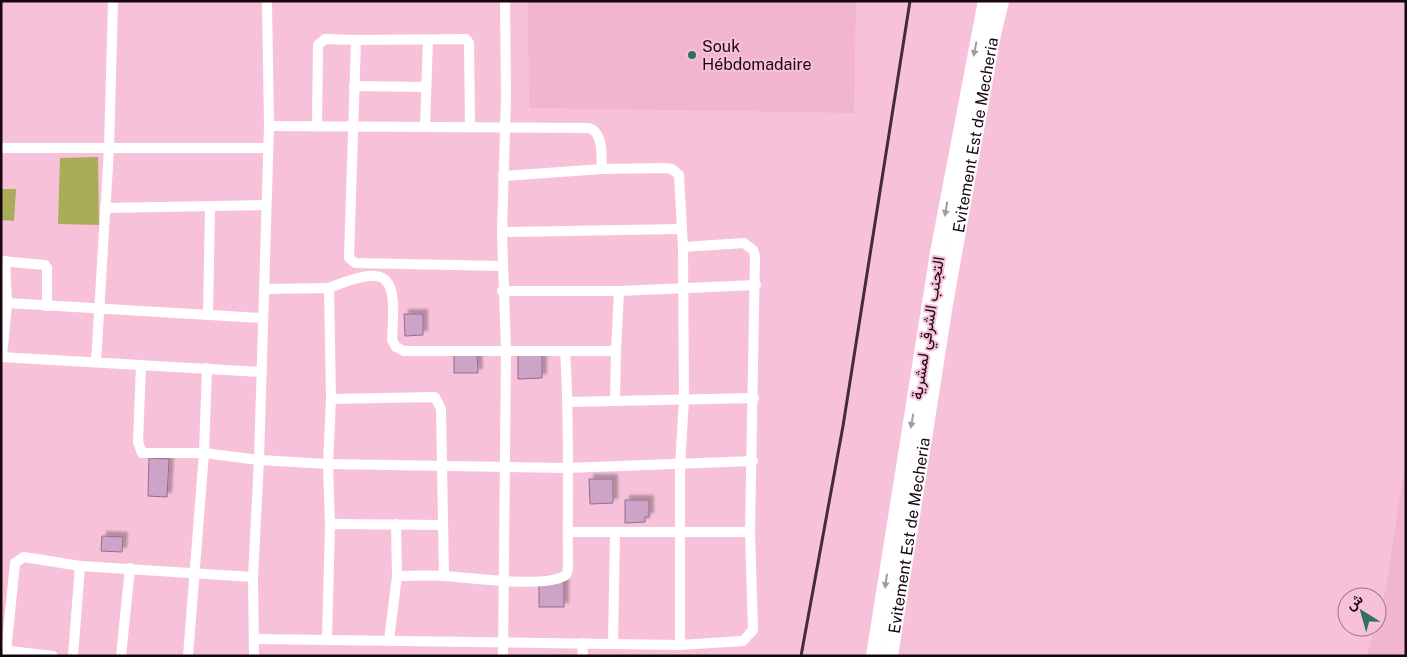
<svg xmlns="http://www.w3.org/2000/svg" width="1407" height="657" font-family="'Public Sans',Vazirmatn,sans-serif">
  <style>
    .built { fill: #f2b5d0 }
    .green { fill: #aaad57 }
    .building { fill: #cda4c8; stroke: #926c8d; filter: url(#shadow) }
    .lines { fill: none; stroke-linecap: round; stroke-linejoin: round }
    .minor { stroke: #fff; stroke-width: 10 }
    .trunk { stroke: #fff; stroke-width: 16 }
    .rail { stroke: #442b36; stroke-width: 3 }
    .oneway { fill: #a39c9f }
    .poi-dot { fill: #31705d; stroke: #f7c2d9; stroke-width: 2 }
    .labels { text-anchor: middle; stroke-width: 4; stroke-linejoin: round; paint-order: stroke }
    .poi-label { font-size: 16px; fill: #18070f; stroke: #f7c2d9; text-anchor: start }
    .street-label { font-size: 16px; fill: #18070f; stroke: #f7c2d9 }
  </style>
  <defs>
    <filter id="shadow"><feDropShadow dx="4.5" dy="-4.5" stdDeviation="1" flood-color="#0004"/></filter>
  </defs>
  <rect width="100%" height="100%" fill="#f7c2d9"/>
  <g class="built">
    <path d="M528,1H856L854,113L529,108Z"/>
    <path d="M1406,473V656H1367L1375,627H1377L1387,582L1402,483Z"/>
  </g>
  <g class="green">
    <path d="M98,157L99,225L58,224L60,158Z"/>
    <path d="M1,189H16L14,221L1,220Z"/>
  </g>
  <g class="building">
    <path d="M404,314H423V335L405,336Z"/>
    <path d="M518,353H542V378L518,379Z"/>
    <path d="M454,354H477L478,373H454Z"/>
    <path d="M149,458L169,459L167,497L148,496Z"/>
    <path d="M589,479H613V503L590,504Z"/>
    <path d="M625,500H649V517H645V522L625,523Z"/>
    <path d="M102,536L123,537L122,552L101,551Z"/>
    <rect x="539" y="582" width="25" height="25"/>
  </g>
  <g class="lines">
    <g class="minor">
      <path d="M354,86L426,87"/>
      <path d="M269,126L589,128C604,133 601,156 602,169"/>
      <path d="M317,126L318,45L325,39L356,40"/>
      <path d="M425,126L428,40"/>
      <path d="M470,126L469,43L466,39L356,40L349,258L355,263L502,266"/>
      <path d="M1,148H267"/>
      <path d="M503,176L602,169L664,168L672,169L679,175L683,247L684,400L680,465V645"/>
      <path d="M105,208L266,205"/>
      <path d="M502,232L681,229"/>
      <path d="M1,261L45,265L47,268V306"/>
      <path d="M329,288C393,262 396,277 392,340L396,347L404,351H616L619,291"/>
      <path d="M264,289L329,288L331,399"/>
      <path d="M502,291H619L756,285"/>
      <path d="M7,303L262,318"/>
      <path d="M208,315L210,208"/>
      <path d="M1,357L262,372"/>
      <path d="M2,357L7,303L5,261"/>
      <path d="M96,362L109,149L113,1"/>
      <path d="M141,366L138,442L142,453H204L259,460L328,464L566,468L753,461"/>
      <path d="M615,401L616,351"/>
      <path d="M568,402L754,398"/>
      <path d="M330,524L443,525"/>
      <path d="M568,532H750"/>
      <path d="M397,576C412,576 428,575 443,576C468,577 547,589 566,575L568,569C567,496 570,423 565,351"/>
      <path d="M256,639L680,645L743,641L753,630L750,532L755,256L753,250L744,243L683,247"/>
      <path d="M327,639L330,524L328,464L331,399L435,397L441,409L444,576"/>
      <path d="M389,640L397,576L396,524"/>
      <path d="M582,643L583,656"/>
      <path d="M613,643L615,532"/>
      <path d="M1,650L53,656"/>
      <path d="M6,652L15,563L24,557L80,566L253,577"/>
      <path d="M73,656L80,566"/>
      <path d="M121,656L130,568"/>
      <path d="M188,656L204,453L207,368"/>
      <path d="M254,656L253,577L259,460L269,126L267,1"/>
      <path d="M503,656L506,351L502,232L506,97L505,1"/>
    </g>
    <g class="trunk">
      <path d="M874,656L938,253L986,1"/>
      <path id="s1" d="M890,656L945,304L993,34L1001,1"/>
    </g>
    <path class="rail" d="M801,656L843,426L910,1"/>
  </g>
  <defs><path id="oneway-solid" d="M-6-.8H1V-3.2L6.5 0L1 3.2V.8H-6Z" transform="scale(1.25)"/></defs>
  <g class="oneway">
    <use href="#oneway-solid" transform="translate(975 49) rotate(101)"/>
    <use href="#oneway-solid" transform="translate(946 209) rotate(100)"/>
    <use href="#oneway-solid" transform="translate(912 421) rotate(100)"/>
    <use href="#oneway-solid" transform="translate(886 581) rotate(98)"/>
  </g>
  <circle class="poi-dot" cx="692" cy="55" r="5"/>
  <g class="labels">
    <g class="poi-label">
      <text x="702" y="52">Souk<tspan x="702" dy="18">Hébdomadaire</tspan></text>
    </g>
    <g class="street-label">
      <text dy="6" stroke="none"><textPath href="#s1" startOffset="528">Evitement Est de Mecheria</textPath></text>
      <text transform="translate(927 328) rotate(-81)" y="6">التجنب الشرقي لمشرية</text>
      <text dy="6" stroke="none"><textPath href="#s1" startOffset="122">Evitement Est de Mecheria</textPath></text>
    </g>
  </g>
  <rect width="1407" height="657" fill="none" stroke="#18070f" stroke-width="5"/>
  <g transform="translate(1362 612) rotate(323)"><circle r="24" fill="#f7c2d9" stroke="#9e7788"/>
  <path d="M0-4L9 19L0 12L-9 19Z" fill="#31705d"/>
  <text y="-8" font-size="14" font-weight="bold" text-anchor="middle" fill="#18070f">ش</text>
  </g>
</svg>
